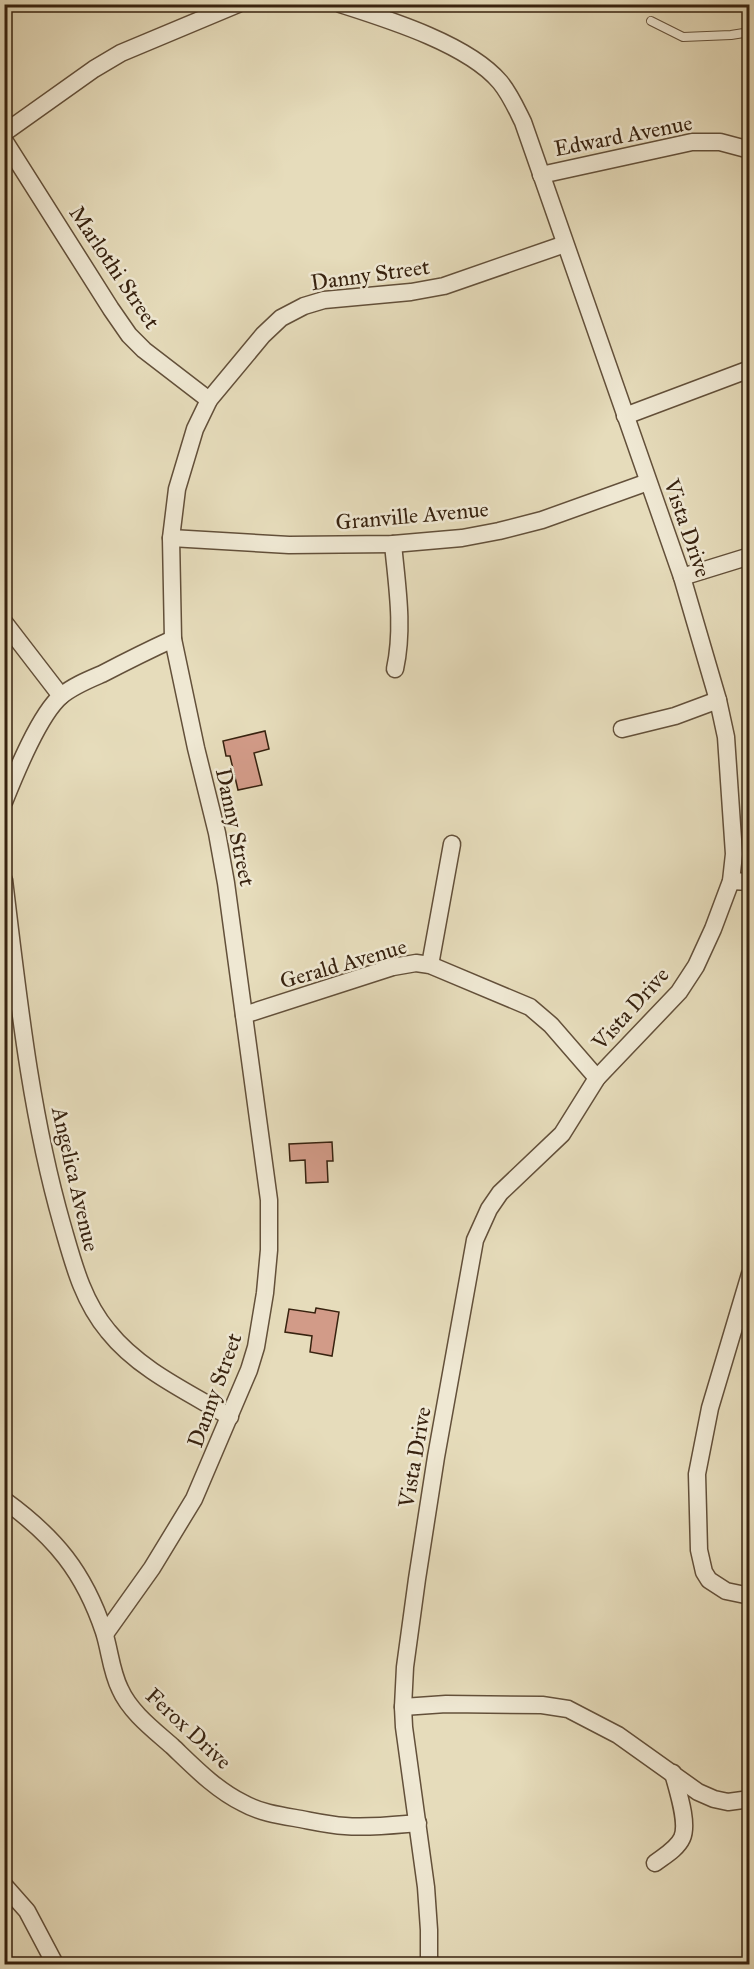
<svg xmlns="http://www.w3.org/2000/svg" width="754" height="1969" font-family="'IM FELL Great Primer',serif">
  <style>
    .building { fill: #d29b88; stroke: #37220f; stroke-width: 1.5 }
    .lines { fill: none; stroke-linecap: round; stroke-linejoin: round }
    .lane-casing { stroke: #63503a; stroke-width: 10 }
    .street-casing { stroke: #63503a; stroke-width: 19 }
    .lane { stroke: #efe8d3; stroke-width: 8 }
    .street { stroke: #efe8d3; stroke-width: 16 }
    .labels { text-anchor: middle; stroke-width: 5; stroke-linejoin: round; paint-order: stroke }
    .street-label { font-size: 22px; fill: #37220f; stroke: #efe8d3 }
  </style>
  <rect width="100%" height="100%" fill="#e6dcbb"/>
  <filter id="stains"><feTurbulence type="fractalNoise" baseFrequency=".00333" numOctaves="4"/><feColorMatrix values="0 0 0 0 .2 0 0 0 0 .09 0 0 0 0 .02 0 0 0 .5 -.17"/></filter>
  <radialGradient id="worn" r=".72"><stop offset=".6" stop-color="#630" stop-opacity="0"/><stop offset="1" stop-color="#630" stop-opacity=".3"/></radialGradient>
  <g class="building">
    <path d="M265,731L269,749L254,753L262,785L238,790L230,756H226L223,741Z"/>
    <path d="M332,1142L333,1161H327L328,1182L306,1183L305,1160L290,1161L289,1144Z"/>
    <path d="M316,1308L339,1312L332,1356L310,1352L312,1336L285,1332L289,1309L315,1313Z"/>
  </g>
  <g class="lines">
    <defs>
      <path id="lane" d="M651,21L683,37L731,35L750,32"/>
      <g id="street">
        <path d="M340,4C387,19 468,44 500,82C510,94 516,108 523,122L682,577L718,700L726,737L734,854L731,881L713,929L696,966L679,992L597,1078L562,1134L500,1193L489,1209L475,1240L436,1457L417,1579L405,1667L403,1707L404,1727L426,1887L429,1930V1964"/>
        <path d="M4,133L94,69L121,53L238,4"/>
        <path d="M4,140L111,309L129,335L144,350L209,400"/>
        <path d="M541,175L692,142H720L750,150"/>
        <path d="M625,416L750,369"/>
        <path d="M171,538L289,545L393,544L462,538L499,531L542,520L648,482"/>
        <path d="M393,544C397,586 404,628 395,669"/>
        <path d="M682,577L750,556"/>
        <path d="M4,622L61,696"/>
        <path d="M622,729L675,716L718,700"/>
        <path d="M4,802C15,775 39,715 61,696C73,686 88,680 102,674C125,662 149,650 173,639"/>
        <path d="M4,880C18,995 30,1112 62,1224C73,1262 82,1300 108,1331C139,1370 188,1392 230,1417"/>
        <path d="M731,881L750,882"/>
        <path d="M430,965L452,844"/>
        <path d="M244,1015L393,967L416,963L430,965L530,1007L551,1025L597,1078"/>
        <path d="M750,1274L710,1408L697,1474L699,1550L704,1572L709,1580L726,1591L750,1596"/>
        <path d="M4,1500C55,1537 84,1572 104,1632C110,1651 111,1671 120,1689C130,1712 154,1730 172,1746C193,1766 216,1790 243,1803C259,1812 277,1815 295,1818C312,1821 328,1825 345,1826C369,1828 394,1825 418,1823"/>
        <path d="M105,1634L152,1568L194,1499L249,1370L256,1347L265,1293L269,1250V1200L226,883L217,833L196,748L173,639L171,538L177,489L195,429L209,400L263,335L281,318L304,306L324,300L411,292L444,286L565,244"/>
        <path d="M403,1707L446,1704L542,1705L568,1709L618,1735L698,1792L714,1799L728,1802L750,1799"/>
        <path d="M655,1863C664,1856 677,1849 682,1838C689,1823 677,1789 673,1773"/>
        <path d="M4,1885L27,1911L55,1964"/>
      </g>
    </defs>
    <use href="#lane" class="lane-casing"/>
    <use href="#street" class="street-casing"/>
    <use href="#lane" class="lane"/>
    <use href="#street" class="street"/>
  </g>
  <g class="labels">
    <g class="street-label">
      <text transform="translate(623 135) rotate(-11)" y="8">Edward Avenue</text>
      <text transform="translate(115 267) rotate(56)" y="8">Marlothi Street</text>
      <text transform="translate(370 274) rotate(-8)" y="8">Danny Street</text>
      <text transform="translate(412 515) rotate(-5)" y="8">Granville Avenue</text>
      <text transform="translate(688 528) rotate(71)" y="8">Vista Drive</text>
      <text transform="translate(236 827) rotate(78)" y="8">Danny Street</text>
      <text transform="translate(343 963) rotate(-16)" y="8">Gerald Avenue</text>
      <text transform="translate(630 1008) rotate(-48)" y="8">Vista Drive</text>
      <text transform="translate(76 1179) rotate(77)" y="8">Angelica Avenue</text>
      <text transform="translate(214 1390) rotate(-70)" y="8">Danny Street</text>
      <text transform="translate(414 1457) rotate(-80)" y="8">Vista Drive</text>
      <text transform="translate(189 1728) rotate(43)" y="8">Ferox Drive</text>
    </g>
  </g>
  <rect width="754" height="1969" fill="none" stroke="#e6dcbb" stroke-width="24"/>
  <rect x="6" y="6" width="742" height="1957" fill="none" stroke="#37220f" stroke-width="3"/>
  <rect x="12" y="12" width="730" height="1945" fill="none" stroke="#37220f" stroke-width="1.5"/>
  <rect width="100%" height="100%" filter="url(#stains)"/>
  <rect width="100%" height="100%" fill="url(#worn)"/>
</svg>
